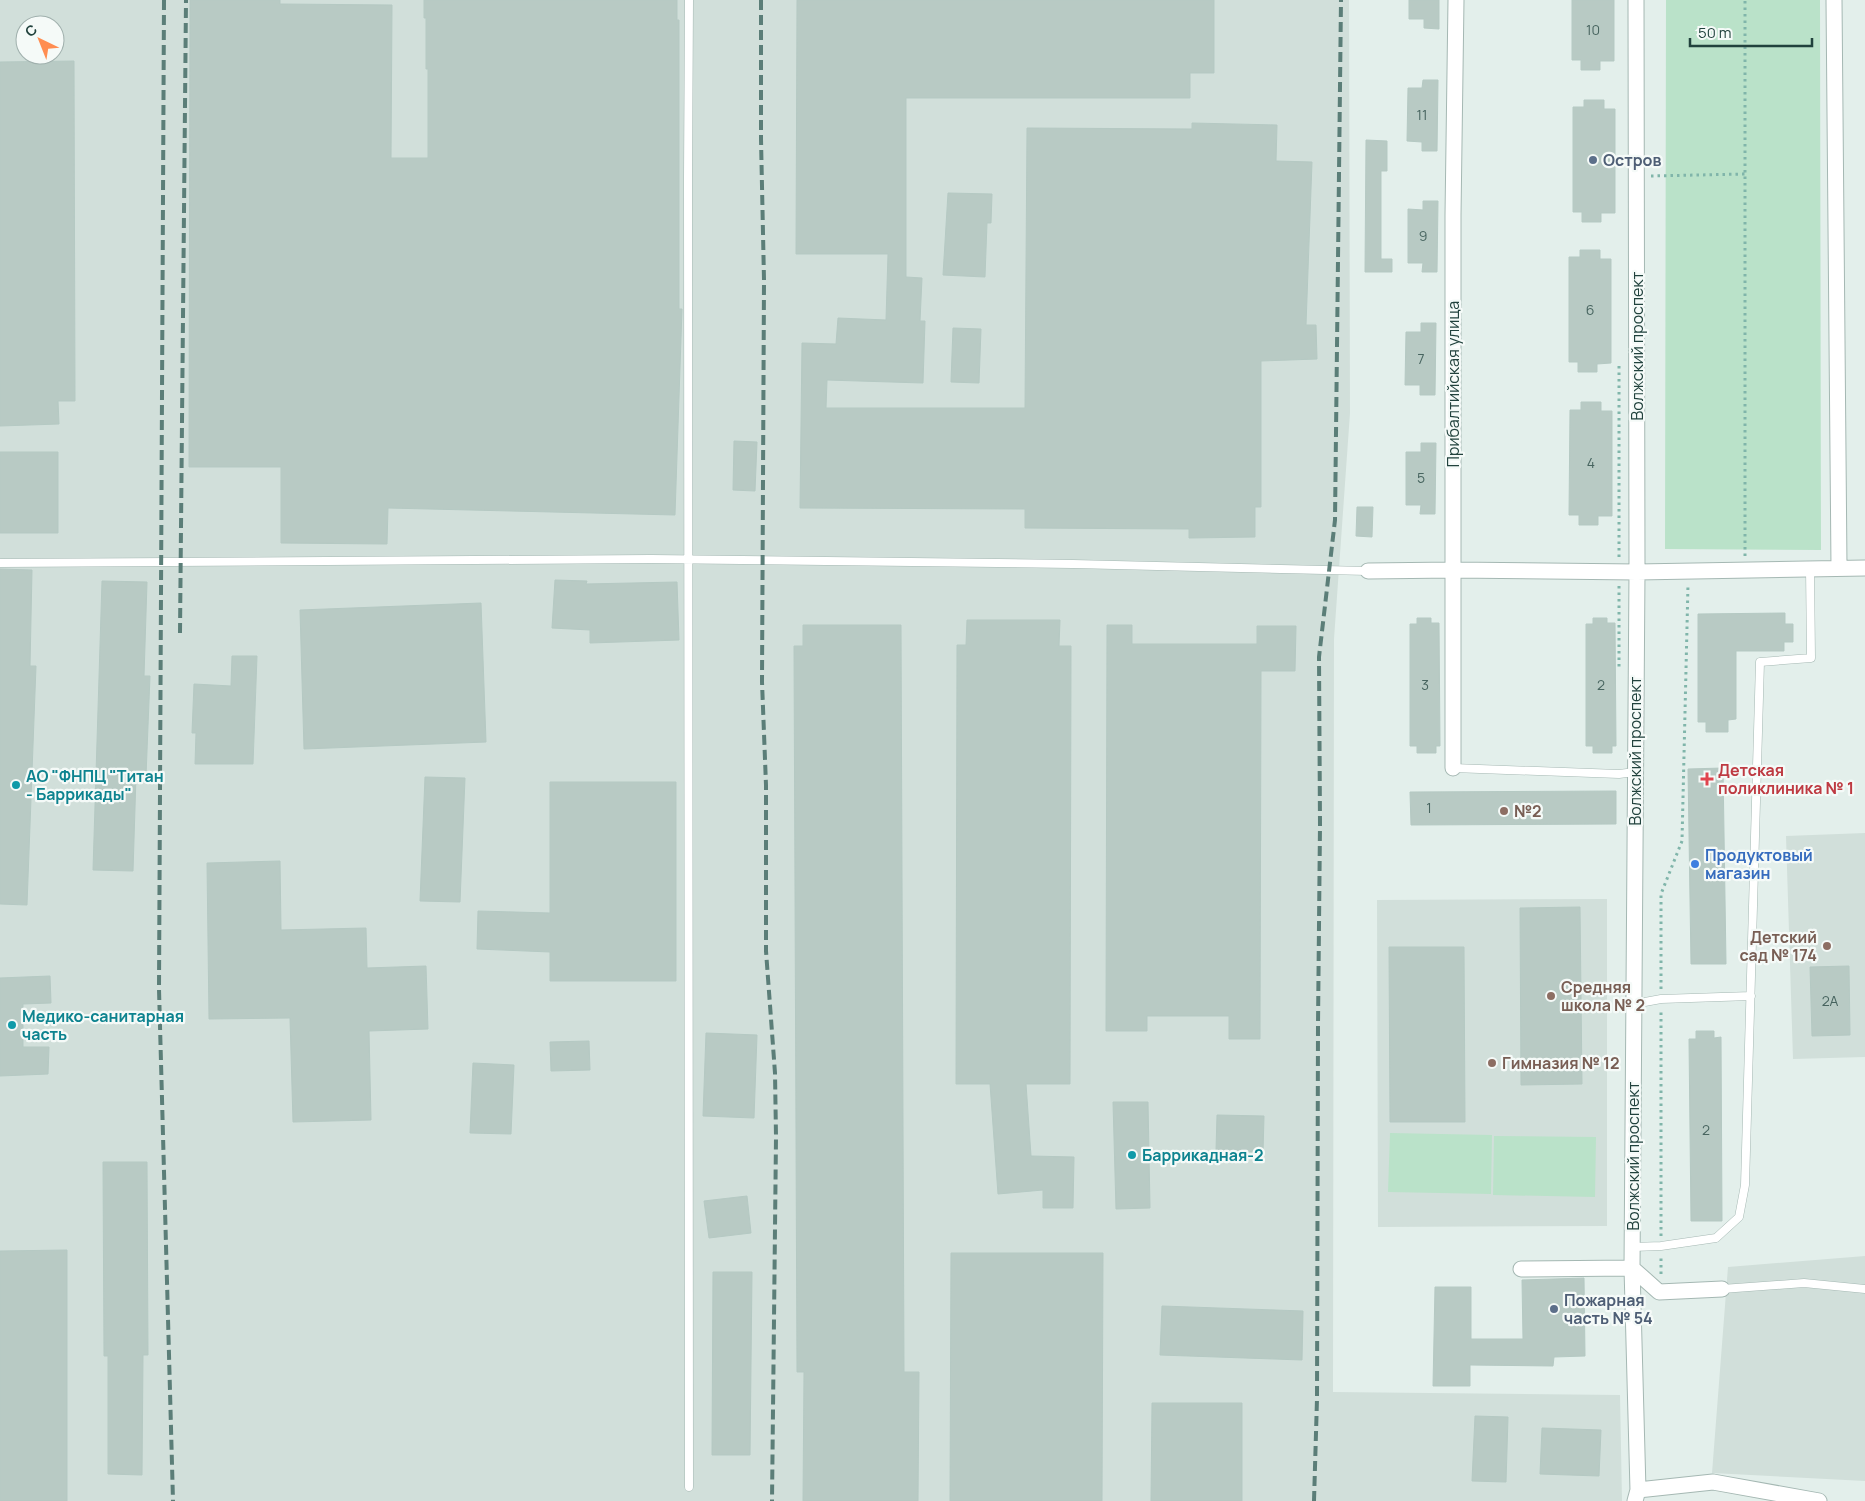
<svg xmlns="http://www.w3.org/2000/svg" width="1865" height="1501" viewBox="0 0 1865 1501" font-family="Manrope,sans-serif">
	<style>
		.built { fill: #d1dfda; fill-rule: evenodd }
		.green { fill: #bae2c9 }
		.building { fill: #b8cac4; stroke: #b5c9c3 }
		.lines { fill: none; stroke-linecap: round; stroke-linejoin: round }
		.service-casing { stroke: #a5b8b3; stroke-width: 9 }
		.minor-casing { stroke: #a5b8b3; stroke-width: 17 }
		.path { stroke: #80b5aa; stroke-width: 3; stroke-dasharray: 2.5 4; stroke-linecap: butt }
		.service { stroke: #fff; stroke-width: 8 }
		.minor { stroke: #fff; stroke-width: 15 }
		.rail { stroke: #5b7e78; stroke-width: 4; stroke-dasharray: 10 5; stroke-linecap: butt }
		.service-dot { fill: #5c6f8a; stroke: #f5faf8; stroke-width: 2 }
		.health-dot { fill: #e0444e; stroke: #f5faf8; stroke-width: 2 }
		.culture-dot { fill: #0f9aa8; stroke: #f5faf8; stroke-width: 2 }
		.education-dot { fill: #8d6e63; stroke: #f5faf8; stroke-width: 2 }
		.shop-dot { fill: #3f7fe0; stroke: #f5faf8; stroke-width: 2 }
		.labels { text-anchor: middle; stroke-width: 4.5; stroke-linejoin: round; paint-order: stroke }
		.number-label { font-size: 14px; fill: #47645f }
		.service-label { font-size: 16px; font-weight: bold; fill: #4e5e75; stroke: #f5faf8; text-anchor: start }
		.street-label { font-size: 16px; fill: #21423d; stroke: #f5faf8 }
		.health-label { font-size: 16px; font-weight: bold; fill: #be3a42; stroke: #f5faf8; text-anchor: start }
		.culture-label { font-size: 16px; font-weight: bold; fill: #0d838f; stroke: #f5faf8; text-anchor: start }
		.education-label { font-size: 16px; font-weight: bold; fill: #785e54; stroke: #f5faf8; text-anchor: start }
		.shop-label { font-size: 16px; font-weight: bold; fill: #366cbe; stroke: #f5faf8; text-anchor: start }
	</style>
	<rect width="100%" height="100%" fill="#e3efeb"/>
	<path class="built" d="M0 0H1349L1350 413 1334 639 1333 1392 1620 1395 1622 1501H0ZM25 25H55V55H25Z
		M1865 833V1057L1793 1059 1786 836Z
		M1607 899V1226L1378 1227 1377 900Z
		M1865 1256V1481L1712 1473 1728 1267Z"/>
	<path class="green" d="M1666 0H1820L1821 550 1665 549Z
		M1390 1133 1492 1135 1491 1194 1388 1192Z
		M1494 1136 1596 1137 1595 1197 1493 1195Z"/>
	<path class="building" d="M190 0H280V4L392 5 391 158H428V69H426V18H424V0H677V20H679V309H682L675 515 388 508 387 544 281 543V467H189Z
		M797 0H1214V73H1190V98H906V277L922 278 920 321H925L923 383 827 380 826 408H1025L1027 128 1192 129V123L1277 125 1276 161 1312 162 1306 325H1316L1317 359 1261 361V507H1255V537L1189 538V529L1025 528V509L800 508 802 343 836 344 838 318 886 320 888 254H796Z
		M1409 0H1439V29L1424 28V19H1409Z
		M1572 0H1614V61H1600V70H1581V60H1572Z
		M74 61 75 401H58L59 424 0 426V62Z
		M1423 80H1438L1437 151H1422V142L1407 141 1408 88H1422Z
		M1584 100H1604V109H1615V213H1601V222H1582V212H1573V107H1584Z
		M1366 140 1387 141V171H1381V259H1392V272H1365Z
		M948 193 992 194 991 223H987L985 277 943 275Z
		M1423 201H1438L1437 272H1422L1423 263H1408V209L1423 210Z
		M1580 250H1600V259H1611V363L1597 364V372H1578V362H1569V257H1580Z
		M1421 323H1436L1435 395H1420V385H1405L1406 332H1421Z
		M953 328 981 329 979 383 951 382Z
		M1581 402H1601V411H1612V516H1598V525H1579V515H1569L1570 410H1581Z
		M734 441 757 442 755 491 733 490Z
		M1421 443H1436L1435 514H1420L1421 505H1406V452H1421Z
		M0 452H58V533H0Z
		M1357 507H1373L1372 537 1356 536Z
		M0 569 32 570 30 666H36L27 905 0 904Z
		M555 580 587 581 586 584 677 582 679 640 590 643V630L552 628Z
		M102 581 147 582 144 676H150L146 776H136L133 871 93 870Z
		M481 603 486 742 304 749 300 610Z
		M1785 613V624H1793V642H1784V651H1736V719L1728 720V732H1706V722H1698V614Z
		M1417 618H1431V623H1439L1440 746H1436V753H1417V746H1410V624H1417Z
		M1593 618H1607V623H1615L1616 746H1612V753H1593V746H1586V624H1593Z
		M967 620H1060L1059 646H1071L1070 1084H1026L1031 1156 1074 1157 1073 1208H1043V1190L998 1194 990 1084H956L957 645H966Z
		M803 625H901L904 1372H919L918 1501H803L804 1372H797L794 646H803Z
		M1107 625H1132V644H1257V626H1296L1295 671H1261L1260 1039H1229V1016H1147V1031H1106Z
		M232 656H257L253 764H195L196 733H192L194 684 231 686Z
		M1723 768 1726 964H1691L1688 769Z
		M425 777 465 778 460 902 420 901Z
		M550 782H676V981H550V952L477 949 478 911 550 913Z
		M1616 791V824L1411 825 1410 792Z
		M280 861 281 930 366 928 367 968 426 966 428 1029 369 1031 371 1120 293 1122 290 1018 209 1019 207 863Z
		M1580 907 1582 1084 1521 1085 1520 908Z
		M1389 947H1464L1465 1122H1390Z
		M1849 966 1850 1035 1812 1036 1810 967Z
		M50 976 51 1003 23 1004V1047H49L48 1074 0 1076V978Z
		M1696 1031H1714V1038L1721 1037 1722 1221H1691L1689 1039H1696Z
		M706 1033 757 1035 754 1118 703 1116Z
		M589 1041 590 1070 551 1071 550 1042Z
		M473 1063 514 1065 511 1134 470 1133Z
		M1113 1102H1148L1150 1208 1116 1209Z
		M1217 1115 1264 1116 1263 1152 1216 1151Z
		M103 1162H147L148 1355H143L142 1475 108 1474V1356H104Z
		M747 1196 751 1233 709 1238 704 1201Z
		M67 1250V1501H0V1251Z
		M951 1253H1103L1102 1501H950Z
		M713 1272H752L750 1455H712Z
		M1584 1278 1585 1356 1554 1357 1553 1366 1470 1365V1386H1433L1435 1287H1471V1339H1523L1522 1280Z
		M1162 1306 1303 1311 1302 1360 1160 1355Z
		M1152 1403H1242V1501H1151Z
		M1475 1416 1508 1417 1506 1482 1472 1481Z
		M1542 1428 1601 1430 1599 1476 1540 1474Z"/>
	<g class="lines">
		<defs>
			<path id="service" d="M0 563 651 559 1073 564 1368 571
				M1453 768 1619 774 1635 772
				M1634 1004 1661 999 1751 996
				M1633 1247 1661 1246 1716 1238 1739 1217 1745 1185 1760 662 1811 658 1810 568
				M1722 1289 1804 1283 1865 1289
				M689 1487 688 178 689 0"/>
			<path id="minor" d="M1834 0 1839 567
				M1368 571 1453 570 1637 572 1865 568
				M1453 768V215L1456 0
				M1521 1269 1632 1268 1659 1292 1722 1289
				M1638 1490 1713 1482 1819 1501
				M1635 1501 1638 1490 1632 1268 1637 572 1636 0"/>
		</defs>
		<use href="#service" class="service-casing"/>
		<use href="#minor" class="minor-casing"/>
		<path class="path" d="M1651 176 1745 174
			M1745 556V0
			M1619 557V363
			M1619 586V667
			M1661 989V894L1682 841 1688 584
			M1661 1236V1010
			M1661 1274V1258"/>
		<use href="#service" class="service"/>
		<use href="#minor" class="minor"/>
		<path class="rail" d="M164 0 159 989 173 1501
			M761 0V139L764 280 762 682 766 785V951L775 1073 776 1137 772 1501
			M180 633 186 0
			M1314 1501 1317 1399 1318 1025 1320 825 1319 657 1335 520 1341 0"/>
	</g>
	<g class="service-dot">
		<circle cx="1593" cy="160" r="5"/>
		<circle cx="1554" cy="1309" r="5"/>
	</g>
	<path class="health-dot" d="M1704.5 771.5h5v5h5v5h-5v5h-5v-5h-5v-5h5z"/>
	<g class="culture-dot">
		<circle cx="16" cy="785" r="5"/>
		<circle cx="12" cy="1025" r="5"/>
		<circle cx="1132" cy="1155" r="5"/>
	</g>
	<g class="education-dot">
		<circle cx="1504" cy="811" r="5"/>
		<circle cx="1827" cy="946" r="5"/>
		<circle cx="1551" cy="996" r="5"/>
		<circle cx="1492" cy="1063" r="5"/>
	</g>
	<circle class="shop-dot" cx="1695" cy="864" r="5"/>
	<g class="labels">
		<g class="number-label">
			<text x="1593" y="35">10</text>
			<text x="1422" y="120">11</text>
			<text x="1423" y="241">9</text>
			<text x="1590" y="315">6</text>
			<text x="1421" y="364">7</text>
			<text x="1591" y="468">4</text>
			<text x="1421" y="483">5</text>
			<text x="1425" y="690">3</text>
			<text x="1601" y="690">2</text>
			<text x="1429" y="813">1</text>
			<text x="1830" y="1006">2А</text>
			<text x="1706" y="1135">2</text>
		</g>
		<g class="service-label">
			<text x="1603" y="166">Остров</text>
			<text x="1564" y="1306">Пожарная<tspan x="1564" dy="18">часть № 54</tspan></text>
		</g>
		<g class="street-label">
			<text transform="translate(1637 346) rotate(-90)" y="6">Волжский проспект</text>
			<text transform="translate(1453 384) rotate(-90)" y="6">Прибалтийская улица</text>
			<text transform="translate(1635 751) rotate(-90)" y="6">Волжский проспект</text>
			<text transform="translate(1633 1156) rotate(-90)" y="6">Волжский проспект</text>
		</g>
		<g class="health-label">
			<text x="1718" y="776">Детская<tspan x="1718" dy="18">поликлиника № 1</tspan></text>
		</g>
		<g class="culture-label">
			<text x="26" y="782">АО "ФНПЦ "Титан<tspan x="26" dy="18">- Баррикады"</tspan></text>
			<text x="22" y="1022">Медико-санитарная<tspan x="22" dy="18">часть</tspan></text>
			<text x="1142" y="1161">Баррикадная-2</text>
		</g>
		<g class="education-label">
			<text x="1514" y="817">№2</text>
			<text x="1817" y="943" text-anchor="end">Детский<tspan x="1817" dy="18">сад № 174</tspan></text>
			<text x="1561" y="993">Средняя<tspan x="1561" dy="18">школа № 2</tspan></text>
			<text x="1502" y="1069">Гимназия № 12</text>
		</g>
		<g class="shop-label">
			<text x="1705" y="861">Продуктовый<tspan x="1705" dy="18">магазин</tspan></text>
		</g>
	</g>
	<g transform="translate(40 40) rotate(317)"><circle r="24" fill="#f5faf8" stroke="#a0b0ad"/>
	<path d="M0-4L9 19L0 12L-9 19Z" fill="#ff8d51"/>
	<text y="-8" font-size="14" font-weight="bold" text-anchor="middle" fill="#21423d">С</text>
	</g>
	<path d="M1690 38v8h122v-8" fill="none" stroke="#21423d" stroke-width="2.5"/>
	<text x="1698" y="38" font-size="15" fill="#21423d" stroke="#f5faf8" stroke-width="4" paint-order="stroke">50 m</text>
</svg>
